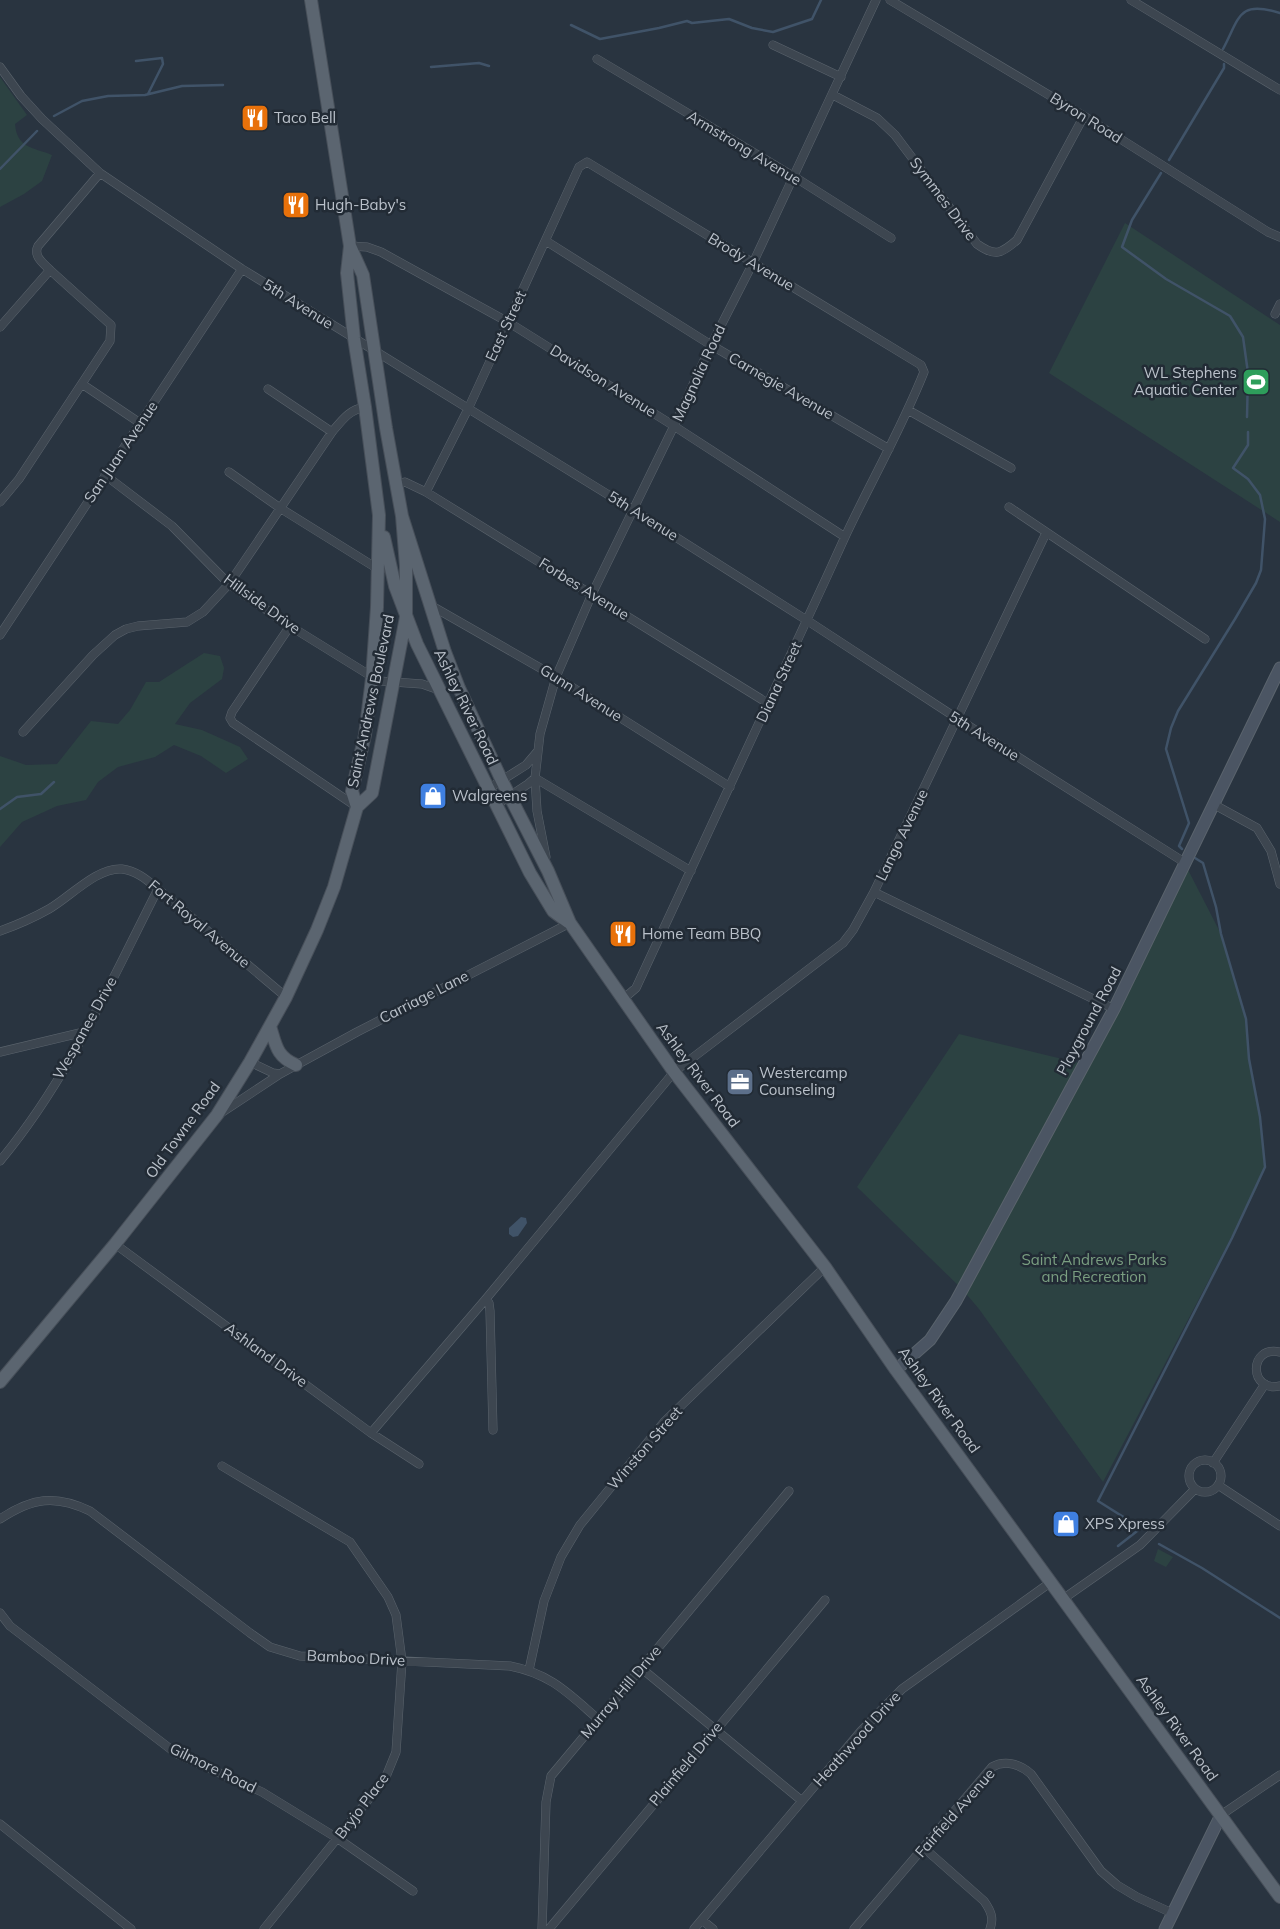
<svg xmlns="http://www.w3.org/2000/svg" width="1280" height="1929" viewBox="0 0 1280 1929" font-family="Mulish,sans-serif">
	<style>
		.green { fill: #2c4242 }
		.water { fill: #405368 }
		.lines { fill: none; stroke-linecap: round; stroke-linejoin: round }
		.stream { stroke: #405368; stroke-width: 2.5 }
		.street-casing { stroke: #5b646d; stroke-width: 9 }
		.secondary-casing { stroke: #5b646d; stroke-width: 13 }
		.primary-casing { stroke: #474f59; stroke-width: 14 }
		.street { stroke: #3d4650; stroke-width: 8 }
		.secondary { stroke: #4b5563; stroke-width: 11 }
		.primary { stroke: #5b6570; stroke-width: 12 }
		.labels { text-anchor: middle; stroke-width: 5; stroke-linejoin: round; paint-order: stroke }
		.poi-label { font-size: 15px; fill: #bac1ca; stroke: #222b35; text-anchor: start }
		.street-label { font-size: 15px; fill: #bac1ca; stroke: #222b35 }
		.park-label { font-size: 15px; fill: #7a9e81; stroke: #222b35 }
	</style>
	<rect width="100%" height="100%" fill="#293440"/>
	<path class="green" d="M0 77 27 115 15 124C17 148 32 147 52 155L42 181 24 194 0 207Z
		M1125 223 1280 325V522L1049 373Z
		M204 653 220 656 224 668 222 679 190 703 175 724 202 730 240 747 248 759 226 773 201 756 174 745 155 757 118 767 98 782 86 800 57 806 22 822 0 847V756L26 765 57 764 91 721 118 724 130 710 146 682H159Z
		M1184 862 1221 934 1246 1019 1249 1059 1260 1117 1265 1167 1257 1188 1103 1482 979 1309 962 1289 857 1187 959 1034 1083 1064Z
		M1158 1549 1173 1557 1166 1567 1154 1561Z"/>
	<path class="water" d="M521 1217 526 1218 527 1223 518 1236 513 1237 509 1234V1228Z"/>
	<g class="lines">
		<path class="stream" d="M571 25 600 39 659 28 687 21 692 23 729 19 752 28 773 32 812 19 821 0
			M1223 49C1240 17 1238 0 1280 13
			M136 61 162 58 163 64 148 94
			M431 67 479 63 489 66
			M54 116 82 101 108 96 145 95 182 86 223 85
			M1169 160 1224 68V64
			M0 169 37 131
			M1161 173 1132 220 1122 247 1166 279 1230 316 1243 337 1248 373 1247 417
			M0 809 17 797 41 794 54 782
			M1182 849 1179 846 1189 823 1166 749 1171 728 1178 711 1235 619 1256 583 1261 570 1265 519 1260 495 1248 479 1233 468 1248 445V432
			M1159 1544 1202 1568 1280 1618
			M1118 1546 1141 1528 1098 1501 1232 1238 1265 1167 1260 1117 1249 1059 1246 1019 1221 934 1216 907 1203 863 1195 858"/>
		<defs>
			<path id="street" d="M890 0 1084 116 1268 232 1280 237
				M1131 0 1280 90
				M773 45 841 77
				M597 59 793 176 891 238
				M0 67 21 96 42 119 100 173 242 269 633 510 808 621 958 719 1184 862
				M833 95 877 118 895 135 977 244C995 257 1001 254 1017 240L1084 116
				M546 241 711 345 889 449
				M350 246 367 247 381 252 508 322 674 426 845 537
				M1275 314 1280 304
				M0 327 50 270C43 263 33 256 38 246L100 173
				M82 384 140 423
				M268 389 332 432
				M908 410 1011 468
				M229 472 280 508 378 569
				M105 475 172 526 229 584 290 626 379 681 422 684 439 690
				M396 485 405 482 426 492 769 704
				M426 492 469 407 579 167 587 162 921 365 924 372C901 430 870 483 844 539 776 689 706 838 636 988L622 1000
				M0 502 19 479 110 341 111 325 50 270
				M1009 507 1205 639
				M430 605 556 677 730 787
				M290 626 232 712 230 718 233 723 357 807
				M0 635 242 269
				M23 732 93 655 115 635 126 629 138 626 187 622 203 612 229 584 332 432C343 419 349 410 365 407
				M535 778 691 871
				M488 789 526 765 537 752
				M1213 804 1257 828 1271 851 1280 884
				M496 805 528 784 535 778
				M546 857 537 811 535 778 540 734 556 677 592 594 674 426 711 345 753 263 876 0
				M874 892 1114 1009
				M0 931C17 925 33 918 49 909 70 897 97 867 122 869 137 871 147 880 158 889L286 997
				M0 1052 84 1032
				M250 1062 273 1073 280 1074 357 1032 570 923 568 920
				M221 1113 280 1074
				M0 1161C68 1080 111 981 158 889
				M115 1244 371 1433 419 1464
				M485 1300 489 1303 490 1311 493 1430
				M1280 1352C1248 1345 1249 1393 1280 1386
				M371 1433 485 1300 674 1072 843 943 853 930 874 892 1046 533
				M1189 1476a16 16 0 1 1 32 0a16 16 0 1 1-32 0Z
				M1213 1463 1265 1384
				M222 1466 350 1542 388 1597 396 1615 402 1661 396 1752 385 1779 264 1929
				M1218 1485 1280 1526
				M0 1519C32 1498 55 1494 90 1511L250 1633 270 1647 300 1656 510 1666C551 1674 568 1693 598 1719
				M1063 1599 1140 1545 1195 1489
				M0 1613 10 1626 177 1754 262 1792 337 1838 413 1891
				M641 1668 802 1801
				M529 1670 544 1601 561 1557 580 1525 664 1422 825 1267
				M1221 1815 1280 1775
				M0 1824 131 1929
				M924 1848 984 1901C991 1911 994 1918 990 1929
				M702 1920 713 1929
				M542 1929 546 1802 551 1776 789 1491
				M549 1929 825 1600
				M694 1929 861 1731 902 1689 1051 1582
				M854 1929 992 1767C1006 1759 1021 1765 1031 1774L1101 1871 1117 1885 1137 1897 1172 1913"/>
			<path id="secondary" d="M896 1370 930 1340 956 1301 1114 1009 1280 668
				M1165 1929 1221 1815"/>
			<path id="primary" d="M311 0 350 246 347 273 354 338 365 407 379 515 377 607 372 678 365 735 352 791 357 807
				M350 246 363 275 386 428 402 516 406 566V617L372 793 357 807
				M402 516 445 652 459 688 502 781 548 871 570 923 674 1072 825 1267 896 1370 1280 1897
				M384 537 395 586 417 644 530 873 553 911 568 922
				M270 1026C276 1045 276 1056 296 1065
				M0 1382 115 1244 217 1115 250 1062 286 997 317 930 334 887 357 807"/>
		</defs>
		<use href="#street" class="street-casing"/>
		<use href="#secondary" class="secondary-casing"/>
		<use href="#primary" class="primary-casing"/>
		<use href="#street" class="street"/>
		<use href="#secondary" class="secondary"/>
		<use href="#primary" class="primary"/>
	</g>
	<defs>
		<symbol id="restaurant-square" viewBox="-11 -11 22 22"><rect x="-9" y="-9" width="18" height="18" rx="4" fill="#e8710a" stroke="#222b35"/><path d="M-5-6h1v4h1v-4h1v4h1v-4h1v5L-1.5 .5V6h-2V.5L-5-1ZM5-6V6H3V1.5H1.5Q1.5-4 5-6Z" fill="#fff"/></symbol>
		<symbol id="stadium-square" viewBox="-11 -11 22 22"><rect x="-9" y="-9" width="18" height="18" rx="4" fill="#2e9e5b" stroke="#222b35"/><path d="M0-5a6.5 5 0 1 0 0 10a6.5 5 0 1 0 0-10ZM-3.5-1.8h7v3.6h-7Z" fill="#fff"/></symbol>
		<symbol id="shop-square" viewBox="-11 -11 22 22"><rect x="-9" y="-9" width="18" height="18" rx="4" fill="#3f7fe0" stroke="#222b35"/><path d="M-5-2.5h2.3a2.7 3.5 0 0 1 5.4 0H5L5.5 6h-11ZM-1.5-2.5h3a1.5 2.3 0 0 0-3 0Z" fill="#fff"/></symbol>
		<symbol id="office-square" viewBox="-11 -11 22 22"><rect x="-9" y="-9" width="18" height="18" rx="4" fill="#5c6f8a" stroke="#222b35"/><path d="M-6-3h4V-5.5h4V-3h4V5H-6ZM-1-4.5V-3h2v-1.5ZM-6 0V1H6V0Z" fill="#fff"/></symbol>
	</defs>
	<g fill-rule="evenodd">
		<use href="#restaurant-square" x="239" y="102" width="32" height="32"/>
		<use href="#restaurant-square" x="280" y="189" width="32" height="32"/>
		<use href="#stadium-square" x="1240" y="366" width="32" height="32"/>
		<use href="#shop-square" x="417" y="780" width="32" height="32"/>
		<use href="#restaurant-square" x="607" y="918" width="32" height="32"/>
		<use href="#office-square" x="724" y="1066" width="32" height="32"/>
		<use href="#shop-square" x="1050" y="1508" width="32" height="32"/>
	</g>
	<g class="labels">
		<g class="poi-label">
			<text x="274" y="123">Taco Bell</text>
			<text x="315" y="210">Hugh-Baby's</text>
			<text x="1237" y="378" text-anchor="end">WL Stephens<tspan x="1237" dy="17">Aquatic Center</tspan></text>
			<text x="452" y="801">Walgreens</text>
			<text x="642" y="939">Home Team BBQ</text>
			<text x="759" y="1078">Westercamp<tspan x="759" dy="17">Counseling</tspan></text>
			<text x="1085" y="1529">XPS Xpress</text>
		</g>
		<g class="street-label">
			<text transform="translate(1086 118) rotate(32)" y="5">Byron Road</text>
			<text transform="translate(744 148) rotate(31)" y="5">Armstrong Avenue</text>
			<text transform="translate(943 199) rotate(53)" y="5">Symmes Drive</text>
			<text transform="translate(751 262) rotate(31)" y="5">Brody Avenue</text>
			<text transform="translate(298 304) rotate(32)" y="5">5th Avenue</text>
			<text transform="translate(506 326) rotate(-65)" y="5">East Street</text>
			<text transform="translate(699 373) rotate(-65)" y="5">Magnolia Road</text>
			<text transform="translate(603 381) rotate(32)" y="5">Davidson Avenue</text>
			<text transform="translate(781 386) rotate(30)" y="5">Carnegie Avenue</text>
			<text transform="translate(121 452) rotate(-56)" y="5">San Juan Avenue</text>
			<text transform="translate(643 516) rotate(32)" y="5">5th Avenue</text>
			<text transform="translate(584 589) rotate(32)" y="5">Forbes Avenue</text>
			<text transform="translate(262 604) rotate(36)" y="5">Hillside Drive</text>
			<text transform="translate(779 682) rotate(-65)" y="5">Diana Street</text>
			<text transform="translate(581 693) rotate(32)" y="5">Gunn Avenue</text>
			<text transform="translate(371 701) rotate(-78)" y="5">Saint Andrews Boulevard</text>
			<text transform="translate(466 707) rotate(64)" y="5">Ashley River Road</text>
			<text transform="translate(984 736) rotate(32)" y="5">5th Avenue</text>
			<text transform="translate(902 835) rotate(-64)" y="5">Lango Avenue</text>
			<text transform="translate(199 924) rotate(40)" y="5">Fort Royal Avenue</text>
			<text transform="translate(424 997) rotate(-27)" y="5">Carriage Lane</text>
			<text transform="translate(1089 1021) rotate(-62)" y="5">Playground Road</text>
			<text transform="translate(85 1028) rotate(-61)" y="5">Wespanee Drive</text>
			<text transform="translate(698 1075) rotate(53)" y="5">Ashley River Road</text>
			<text transform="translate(183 1130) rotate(-54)" y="5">Old Towne Road</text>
			<text transform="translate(266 1355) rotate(36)" y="5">Ashland Drive</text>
			<text transform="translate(939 1400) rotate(54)" y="5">Ashley River Road</text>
			<text transform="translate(645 1448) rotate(-49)" y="5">Winston Street</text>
			<text transform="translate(356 1658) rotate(3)" y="5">Bamboo Drive</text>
			<text transform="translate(621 1692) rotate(-50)" y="5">Murray Hill Drive</text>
			<text transform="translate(1177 1728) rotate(54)" y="5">Ashley River Road</text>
			<text transform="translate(857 1739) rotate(-48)" y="5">Heathwood Drive</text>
			<text transform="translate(686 1764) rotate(-50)" y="5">Plainfield Drive</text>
			<text transform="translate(213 1768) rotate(26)" y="5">Gilmore Road</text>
			<text transform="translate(362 1806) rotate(-53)" y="5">Bryjo Place</text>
			<text transform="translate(955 1813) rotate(-49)" y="5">Fairfield Avenue</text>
		</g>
		<g class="park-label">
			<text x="1094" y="1265">Saint Andrews Parks<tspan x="1094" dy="17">and Recreation</tspan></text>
		</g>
	</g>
</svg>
